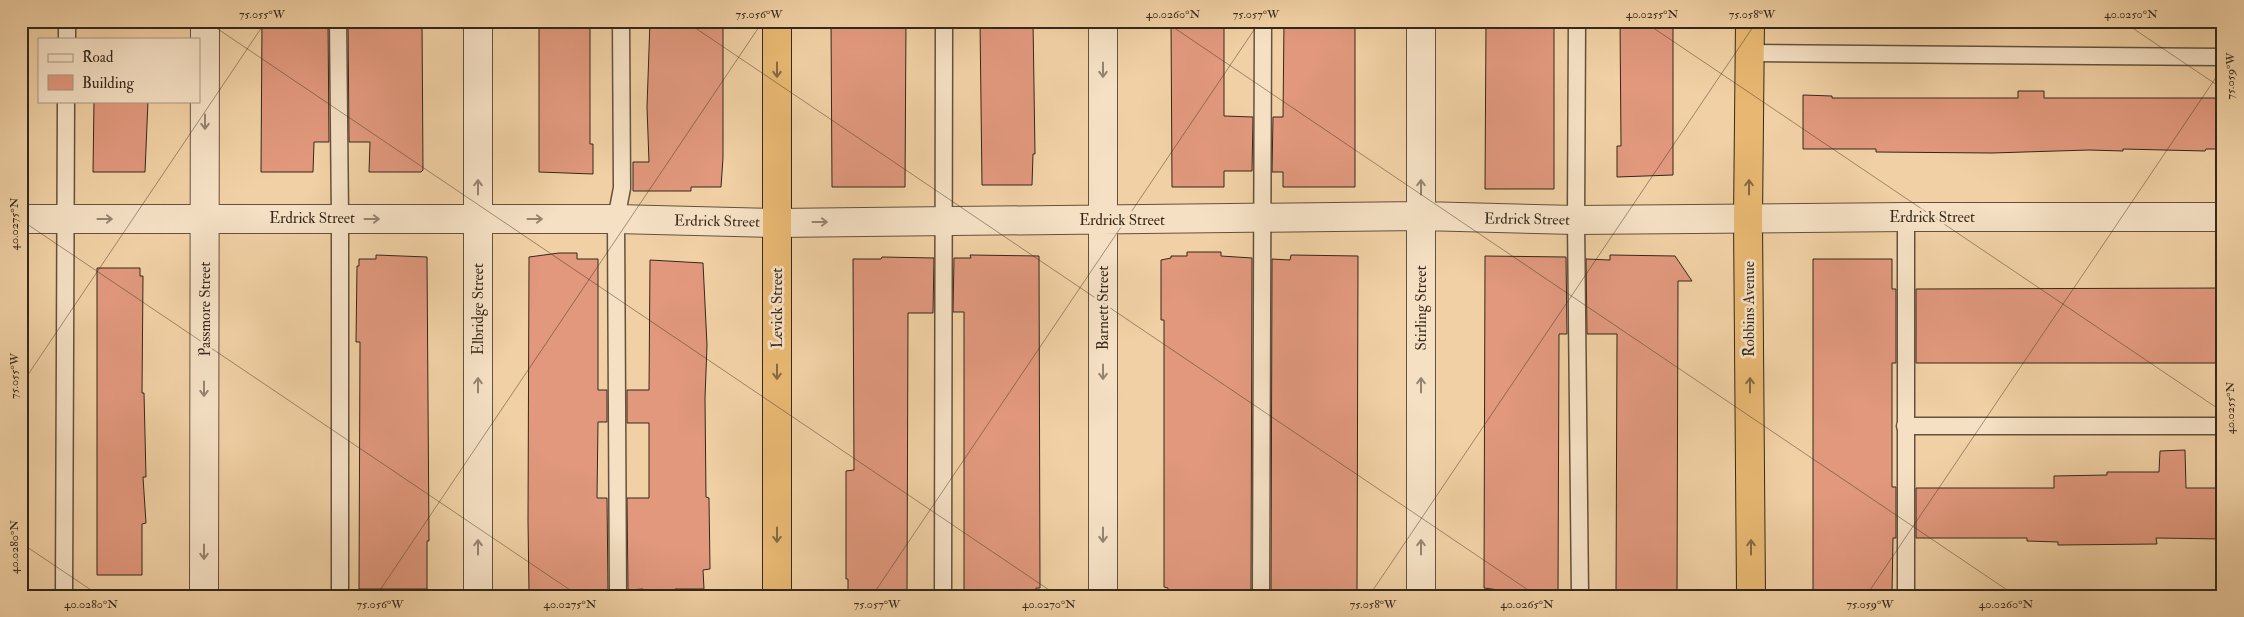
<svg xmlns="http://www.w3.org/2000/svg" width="2244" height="617" viewBox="0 0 2244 617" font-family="'IM FELL Double Pica',serif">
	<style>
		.building { fill: #e1987d; stroke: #35281a }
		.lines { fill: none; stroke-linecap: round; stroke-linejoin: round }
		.service-casing { stroke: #64523c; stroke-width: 19 }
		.minor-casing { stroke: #64523c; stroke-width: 30 }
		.trunk-casing { stroke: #35281a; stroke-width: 30 }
		.service { stroke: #f5e0c4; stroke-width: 16 }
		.minor { stroke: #f5e0c4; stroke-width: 28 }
		.trunk { stroke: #e8b872; stroke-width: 28 }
		.oneway { stroke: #866942 }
		.oneway2 { stroke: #95846f }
		.ticks { fill: none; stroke: #35281a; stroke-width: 1; stroke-opacity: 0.45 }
		.labels { text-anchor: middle; stroke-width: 5; stroke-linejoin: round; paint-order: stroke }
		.street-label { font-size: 15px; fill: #35281a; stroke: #f5e0c4 }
		.neatline { fill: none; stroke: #35281a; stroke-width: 2 }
		.ticks-label { font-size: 12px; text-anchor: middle; fill: #35281a }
	</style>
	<rect width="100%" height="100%" fill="#f0d0a4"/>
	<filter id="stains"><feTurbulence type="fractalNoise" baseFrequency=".004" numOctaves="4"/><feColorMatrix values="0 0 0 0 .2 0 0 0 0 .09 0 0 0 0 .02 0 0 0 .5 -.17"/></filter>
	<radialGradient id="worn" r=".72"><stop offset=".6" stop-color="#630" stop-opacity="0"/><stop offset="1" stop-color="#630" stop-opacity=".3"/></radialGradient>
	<path class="building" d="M262 21H328L329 142H314L313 172H261Z
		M348 21H422L423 170 421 172H369L370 142H349Z
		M539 21H590V144H593V174L539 172Z
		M650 21H723V158L721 187H691V191H633V162H649L647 107Z
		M831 21H906L905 187H832Z
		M980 21H1033L1035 154H1033L1032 185H982Z
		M1171 21H1224V116L1253 117 1252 171H1224V187H1172Z
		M1284 21H1355V187H1283V172H1272L1273 117H1283Z
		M1486 21H1554V189H1485Z
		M1620 21H1673V175L1617 177V146H1621Z
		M2018 91H2044V98H2223V149H2206L2205 151 2123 149V151L2089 150 1992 153 1876 152V149H1803V95L1832 96V98H2018Z
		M94 101H148L145 172H93Z
		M1187 252H1221V256L1252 258 1251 596H1167L1168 588 1164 587V320H1161V260L1171 258V256H1187Z
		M559 253H577V259H598V390H607V422H598L597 498H607L608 590 579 591V594H532V591L529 592 528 521 529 257Z
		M376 255 427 257 429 541H427V589H359L360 342H356L357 266H359V259H376Z
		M970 255 1039 256 1040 588H1036V596H964V312H953L954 258H971Z
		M1291 255 1358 256 1357 596H1271L1272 259 1290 260Z
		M1610 255 1675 256 1692 281H1678L1677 596H1616L1617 334H1587L1586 259 1610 260Z
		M1485 256 1566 257 1567 334H1559L1558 596H1499V590L1484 588Z
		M882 257 934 258 933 313H908L907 596H848V579H846V471L854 470 853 259H881Z
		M1813 259H1892V289H1896V363H1892V487H1896V538H1893L1892 592H1813Z
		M650 260 703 263 707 345 705 398 706 497 709 498 710 569 703 570 704 589H675V593L643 592V589L628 590 627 498H649V423H627V390H649Z
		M97 268H140V276H143L142 393H144L146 477H143L146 523 142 524V575H97Z
		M2223 288V363H1916V289Z
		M2185 450 2186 488H2223V539L2156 538 2157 544 2058 545V542L2027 541V538H1916V488H2054V476L2107 475V472H2159L2160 451Z"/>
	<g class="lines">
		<defs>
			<path id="service" d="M338 21 340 218V596
				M1577 21 1576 220 1580 596
				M67 39V21
				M1750 53 2223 57
				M1906 217V596
				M1905 426H2223
				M64 596 66 101
				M618 596 616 219 622 188 621 21
				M943 596 944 21
				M1261 596 1263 21"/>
			<path id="minor" d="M21 219H616L776 223 1421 216 1576 220 1906 217H2223
				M204 596 205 21
				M478 596V21
				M1103 596V21
				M1421 596V21"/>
			<path id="trunk" d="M1750 21 1748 219 1751 596
				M777 596V21"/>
		</defs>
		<use href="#service" class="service-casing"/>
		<use href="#minor" class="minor-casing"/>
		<use href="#trunk" class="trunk-casing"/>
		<use href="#service" class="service"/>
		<use href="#minor" class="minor"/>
		<use href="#trunk" class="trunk"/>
	</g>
	<defs><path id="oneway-shaft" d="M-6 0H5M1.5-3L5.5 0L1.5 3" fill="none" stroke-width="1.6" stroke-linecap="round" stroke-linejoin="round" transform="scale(1.25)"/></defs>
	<g class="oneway">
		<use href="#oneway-shaft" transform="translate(777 70) rotate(90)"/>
		<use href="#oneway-shaft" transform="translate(1749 187) rotate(-90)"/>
		<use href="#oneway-shaft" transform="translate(777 372) rotate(90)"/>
		<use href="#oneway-shaft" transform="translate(1750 385) rotate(-90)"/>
		<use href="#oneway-shaft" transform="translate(777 535) rotate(90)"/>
		<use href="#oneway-shaft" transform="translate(1751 547) rotate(-90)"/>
	</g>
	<g class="oneway2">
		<use href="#oneway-shaft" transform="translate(1103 70) rotate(90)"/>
		<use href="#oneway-shaft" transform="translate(205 122) rotate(90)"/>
		<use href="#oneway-shaft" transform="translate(478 187) rotate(-90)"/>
		<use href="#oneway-shaft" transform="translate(1421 187) rotate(-90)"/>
		<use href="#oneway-shaft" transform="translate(105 219)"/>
		<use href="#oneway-shaft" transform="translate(372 219)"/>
		<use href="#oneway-shaft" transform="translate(535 219)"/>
		<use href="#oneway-shaft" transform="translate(820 222)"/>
		<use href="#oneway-shaft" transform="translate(1103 372) rotate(90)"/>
		<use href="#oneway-shaft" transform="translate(478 385) rotate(-90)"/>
		<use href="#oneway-shaft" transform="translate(1421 385) rotate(-90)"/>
		<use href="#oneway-shaft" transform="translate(204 389) rotate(90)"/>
		<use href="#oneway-shaft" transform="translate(1103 535) rotate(90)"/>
		<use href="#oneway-shaft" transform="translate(478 547) rotate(-90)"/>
		<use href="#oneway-shaft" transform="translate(1421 547) rotate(-90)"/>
		<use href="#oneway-shaft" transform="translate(204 552) rotate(90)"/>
	</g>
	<path class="ticks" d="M206 21 1058 596M685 21 1537 596M1164 21 2016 596M1643 21 2223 412M2122 21 2223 89M21 220 579 596M21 385 266 21M21 543 100 596M376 596 763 21M872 596 1260 21M1369 596 1757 21M1866 596 2223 67"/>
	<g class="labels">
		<g class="street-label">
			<text x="1932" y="222">Erdrick Street</text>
			<text x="312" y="223">Erdrick Street</text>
			<text transform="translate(1527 219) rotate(1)" y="5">Erdrick Street</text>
			<text x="1122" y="225">Erdrick Street</text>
			<text transform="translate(717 221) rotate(1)" y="5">Erdrick Street</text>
			<text transform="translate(777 308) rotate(-90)" y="5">Levick Street</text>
			<text transform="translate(1103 308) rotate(-90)" y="5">Barnett Street</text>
			<text transform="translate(1421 308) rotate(-90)" y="5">Stirling Street</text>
			<text transform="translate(205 309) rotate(-90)" y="5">Passmore Street</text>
			<text transform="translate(478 309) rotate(-90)" y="5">Elbridge Street</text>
			<text transform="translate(1749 309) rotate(-90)" y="5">Robbins Avenue</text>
		</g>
	</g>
	<rect width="2244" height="617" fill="none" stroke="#f0d0a4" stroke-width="55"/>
	<rect x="38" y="38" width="162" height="65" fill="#f5e0c4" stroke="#a89680"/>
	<rect x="48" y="54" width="25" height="8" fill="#f5e0c4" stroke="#a89680"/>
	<text x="82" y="62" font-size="15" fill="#35281a">Road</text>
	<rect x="48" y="75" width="25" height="15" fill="#e1987d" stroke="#a89680"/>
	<text x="82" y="88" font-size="15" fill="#35281a">Building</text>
	<rect x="28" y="28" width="2188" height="562" class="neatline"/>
	<g class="ticks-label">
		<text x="262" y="18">75.055°W</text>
		<text x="759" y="18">75.056°W</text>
		<text x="1173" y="18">40.0260°N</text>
		<text x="1256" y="18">75.057°W</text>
		<text x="1652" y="18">40.0255°N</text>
		<text x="1752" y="18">75.058°W</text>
		<text x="2131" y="18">40.0250°N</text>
		<text transform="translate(2230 76) rotate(-90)" y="4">75.059°W</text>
		<text transform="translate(14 224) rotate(-90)" y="4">40.0275°N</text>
		<text transform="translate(14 376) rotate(-90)" y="4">75.055°W</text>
		<text transform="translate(2230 408) rotate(-90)" y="4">40.0255°N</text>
		<text transform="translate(14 547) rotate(-90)" y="4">40.0280°N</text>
		<text x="91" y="608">40.0280°N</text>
		<text x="380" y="608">75.056°W</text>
		<text x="570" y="608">40.0275°N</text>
		<text x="877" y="608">75.057°W</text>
		<text x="1049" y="608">40.0270°N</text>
		<text x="1373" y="608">75.058°W</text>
		<text x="1527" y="608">40.0265°N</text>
		<text x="1870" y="608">75.059°W</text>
		<text x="2006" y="608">40.0260°N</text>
	</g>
	<rect width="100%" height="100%" filter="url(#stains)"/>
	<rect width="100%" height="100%" fill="url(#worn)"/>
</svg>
